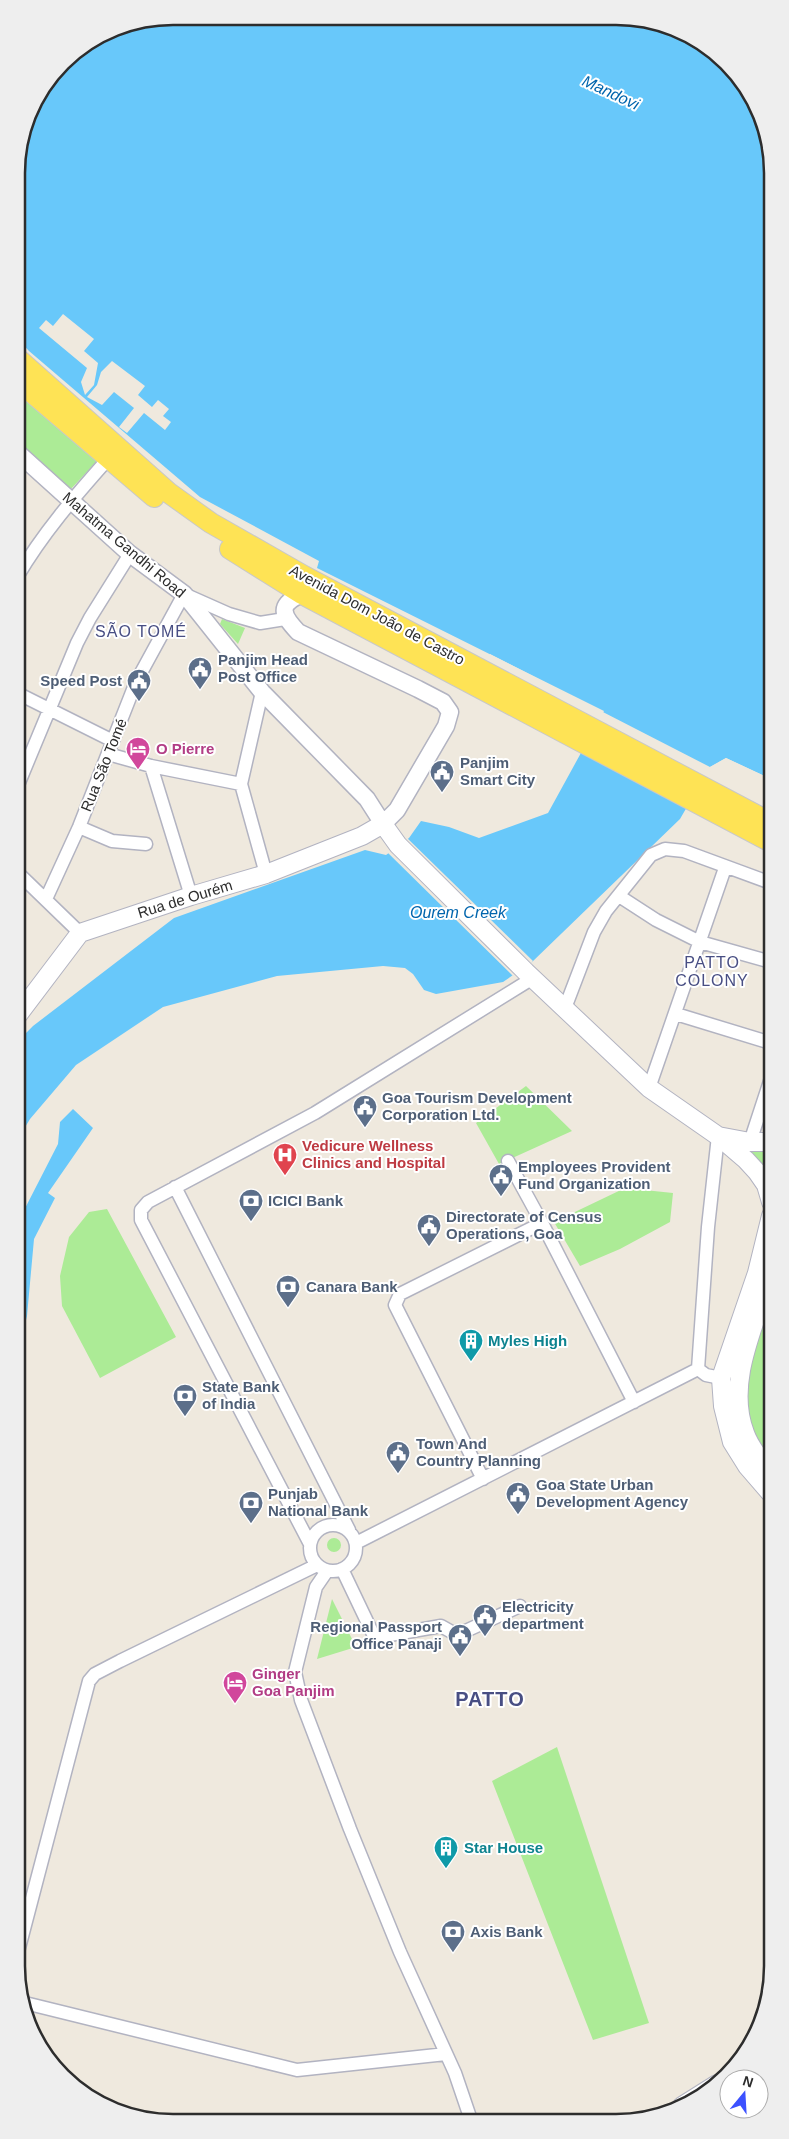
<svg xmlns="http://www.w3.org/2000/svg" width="789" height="2139" viewBox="0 0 789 2139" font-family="Helvetica,sans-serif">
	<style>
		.green { fill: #aceb96 }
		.water { fill: #68c8fa }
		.pier { fill: #efe9de }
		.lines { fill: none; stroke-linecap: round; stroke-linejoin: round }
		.minor-casing { stroke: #b2b3c1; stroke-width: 15 }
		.tertiary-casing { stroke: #b2b3c1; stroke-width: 19 }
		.secondary-casing { stroke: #b2b3c1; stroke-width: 20 }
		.primary-casing { stroke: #c8c8c8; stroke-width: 22 }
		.minor { stroke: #fff; stroke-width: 12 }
		.tertiary { stroke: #fff; stroke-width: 16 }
		.secondary { stroke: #fff; stroke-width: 18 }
		.primary { stroke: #fee355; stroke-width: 20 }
		.labels { text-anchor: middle; stroke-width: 4; stroke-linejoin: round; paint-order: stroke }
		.street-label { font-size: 15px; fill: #2d2d2d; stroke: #fff }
		.service-label { font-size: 15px; font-weight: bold; fill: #4e5e75; stroke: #fff; text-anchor: start }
		.hotel-label { font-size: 15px; font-weight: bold; fill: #b23c85; stroke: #fff; text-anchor: start }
		.health-label { font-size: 15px; font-weight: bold; fill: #be3a42; stroke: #fff; text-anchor: start }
		.culture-label { font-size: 15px; font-weight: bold; fill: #0d838f; stroke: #fff; text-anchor: start }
		.water-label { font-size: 16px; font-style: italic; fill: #0065ad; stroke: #fff }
		.neighbourhood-label { font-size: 16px; letter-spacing: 1px; fill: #484e83; stroke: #fff }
		.district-label { font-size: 20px; font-weight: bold; letter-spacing: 1px; fill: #484e83; stroke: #fff }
		.rim { fill: none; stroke: #2d2d2d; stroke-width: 2.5 }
	</style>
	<rect width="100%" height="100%" fill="#efe9de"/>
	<path class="green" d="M17 387 98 460 70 490 17 441Z
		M222 619 245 628 238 644 220 624Z
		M526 1086 572 1131 499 1164 476 1123Z
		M748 1149H771V1177L747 1153Z
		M625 1188 673 1193 670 1222 620 1249 580 1266 554 1222Z
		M107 1209 176 1337 100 1378 62 1306 60 1276 69 1237 89 1212Z
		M771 1294 772 1467C764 1454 753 1440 749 1426 735 1383 759 1335 771 1294Z
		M327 1545a7 7 0 1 1 14 0a7 7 0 1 1-14 0Z
		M332 1599 356 1647 317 1659Z
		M557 1747 649 2023 593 2040 492 1781Z"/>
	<path class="water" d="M173 16 647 19 686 33 727 62 752 95 770 142 771 779 726 758 710 767 680 819 532 962 503 982 436 994 424 990 413 974 405 968 383 966 277 976 163 1007 76 1065 30 1119 18 1139V1041L33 1026 174 918 365 850 386 855 409 838 421 821 449 827 479 838 548 813 604 711 317 568 319 561 200 497 29 351 17 338V162L33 103 69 55 113 28Z
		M73 1109 93 1128 48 1193 55 1198 34 1239 27 1316 18 1353V1222L58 1144 60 1122Z"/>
	<path class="pier" d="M63 314 94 339 84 351 98 363 94 385 85 395 81 382 87 368 39 328 46 320 53 326Z
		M112 361 145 386 138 395 152 407 158 400 169 409 163 416 171 422 165 430 144 413 127 433 119 427 134 408 114 392 102 405 87 397 97 385 101 372Z
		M490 654 710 767 726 758 771 779 770 782 726 761 712 769 689 809 581 750 601 712 489 656Z
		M406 837 533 961 524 971 514 977 387 852Z"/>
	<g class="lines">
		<defs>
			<path id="minor" d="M17 577C43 533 75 496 108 459
				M262 692 241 784 266 874
				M17 693 113 741
				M108 754 151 766 241 784
				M151 766 191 896
				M18 785 77 643 90 618 130 554
				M79 827 112 841 146 844
				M18 873 80 933
				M619 896 656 920 700 942 771 962
				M46 899 79 827 136 682 184 594 229 614 260 623 285 619
				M565 1008 594 932 606 911 651 855 665 849 684 851 771 883
				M676 1014 771 1043
				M649 1088 725 868
				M750 1142 771 1078
				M508 1161 542 1223 634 1402
				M175 1187 349 1530
				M698 1369 708 1227 718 1136
				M698 1369 706 1375 721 1378
				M483 1479 395 1305 400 1294 542 1223
				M310 1548a23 23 0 1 1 46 0a23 23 0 1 1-46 0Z
				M356 1543 698 1369
				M310 1544 141 1220V1210L148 1202 315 1113 533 978
				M342 1569 373 1634 384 1636 441 1626 457 1635 520 1606
				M327 1571 316 1587 295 1672 301 1700 350 1829 400 1952 455 2073 471 2120
				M19 1948 89 1681 95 1674 120 1661 317 1565
				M21 2002 297 2070 446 2054"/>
			<path id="tertiary" d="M17 452 130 554 184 594 262 692 367 799 383 824 397 810 446 726 450 712 443 702 418 689 298 632C282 615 277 605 302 594"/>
			<path id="secondary" d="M18 1015 80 933 191 896 266 874 362 836 383 824 398 845 526 972 649 1088 718 1136 746 1160 757 1172 766 1185 771 1202
				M718 1136 750 1142H771
				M771 1216 757 1273 721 1378 723 1406 732 1442 747 1466 772 1495
				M771 1273C756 1323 725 1382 745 1433 750 1448 763 1463 772 1476
				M682 2106 717 2084"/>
			<path id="primary" d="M17 358 169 493 211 523 304 576 771 823
				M17 380 154 497
				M230 549 302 594 771 842"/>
		</defs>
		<use href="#minor" class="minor-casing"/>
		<use href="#tertiary" class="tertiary-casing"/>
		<use href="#secondary" class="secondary-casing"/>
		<use href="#primary" class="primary-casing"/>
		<use href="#minor" class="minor"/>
		<use href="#tertiary" class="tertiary"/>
		<use href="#secondary" class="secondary"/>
		<use href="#primary" class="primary"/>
	</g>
	<defs>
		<symbol id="civic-pin" viewBox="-11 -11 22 30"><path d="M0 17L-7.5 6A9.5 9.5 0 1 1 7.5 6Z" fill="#5c6f8a" stroke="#fff"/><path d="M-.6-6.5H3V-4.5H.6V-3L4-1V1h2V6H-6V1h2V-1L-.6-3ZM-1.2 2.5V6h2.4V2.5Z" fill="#fff"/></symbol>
		<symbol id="hotel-pin" viewBox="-11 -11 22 30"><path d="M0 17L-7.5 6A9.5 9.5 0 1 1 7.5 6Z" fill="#d1479c" stroke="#fff"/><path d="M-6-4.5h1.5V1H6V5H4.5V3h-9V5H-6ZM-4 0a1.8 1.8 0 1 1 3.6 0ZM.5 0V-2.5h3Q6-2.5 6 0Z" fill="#fff"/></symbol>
		<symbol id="hospital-pin" viewBox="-11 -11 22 30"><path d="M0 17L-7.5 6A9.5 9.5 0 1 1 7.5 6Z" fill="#e0444e" stroke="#fff"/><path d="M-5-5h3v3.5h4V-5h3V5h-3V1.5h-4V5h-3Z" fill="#fff"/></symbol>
		<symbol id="bank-pin" viewBox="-11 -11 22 30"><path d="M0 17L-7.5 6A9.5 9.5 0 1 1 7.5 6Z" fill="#5c6f8a" stroke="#fff"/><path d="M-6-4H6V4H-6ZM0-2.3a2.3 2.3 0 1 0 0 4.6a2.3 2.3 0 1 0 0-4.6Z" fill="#fff"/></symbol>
		<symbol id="building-pin" viewBox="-11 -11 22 30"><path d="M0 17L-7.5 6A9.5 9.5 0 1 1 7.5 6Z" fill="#0f9aa8" stroke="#fff"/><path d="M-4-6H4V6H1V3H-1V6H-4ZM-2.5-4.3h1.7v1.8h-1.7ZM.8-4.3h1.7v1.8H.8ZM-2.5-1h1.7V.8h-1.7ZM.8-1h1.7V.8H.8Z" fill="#fff"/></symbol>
	</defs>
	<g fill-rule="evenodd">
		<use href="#civic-pin" x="186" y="655" width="28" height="38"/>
		<use href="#civic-pin" x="125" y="667" width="28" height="38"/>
		<use href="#hotel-pin" x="124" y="735" width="28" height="38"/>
		<use href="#civic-pin" x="428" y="758" width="28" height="38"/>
		<use href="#civic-pin" x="351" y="1093" width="28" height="38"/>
		<use href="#hospital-pin" x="271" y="1141" width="28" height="38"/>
		<use href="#civic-pin" x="487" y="1162" width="28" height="38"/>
		<use href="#bank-pin" x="237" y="1187" width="28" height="38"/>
		<use href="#civic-pin" x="415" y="1212" width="28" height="38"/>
		<use href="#bank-pin" x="274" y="1273" width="28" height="38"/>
		<use href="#building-pin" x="457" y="1327" width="28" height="38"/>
		<use href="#bank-pin" x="171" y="1382" width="28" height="38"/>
		<use href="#civic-pin" x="384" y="1439" width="28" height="38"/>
		<use href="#civic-pin" x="504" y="1480" width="28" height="38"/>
		<use href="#bank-pin" x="237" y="1489" width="28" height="38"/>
		<use href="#civic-pin" x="471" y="1602" width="28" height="38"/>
		<use href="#civic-pin" x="446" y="1622" width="28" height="38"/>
		<use href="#hotel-pin" x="221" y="1669" width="28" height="38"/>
		<use href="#building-pin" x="432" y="1834" width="28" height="38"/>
		<use href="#bank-pin" x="439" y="1918" width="28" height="38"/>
	</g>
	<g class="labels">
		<g class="street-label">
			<text transform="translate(124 545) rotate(40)" y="5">Mahatma Gandhi Road</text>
			<text transform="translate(377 615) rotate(28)" y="5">Avenida Dom João de Castro</text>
			<text transform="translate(104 765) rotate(-68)" y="5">Rua São Tomé</text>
			<text transform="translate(185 899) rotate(-17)" y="5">Rua de Ourém</text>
		</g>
		<g class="service-label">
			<text x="218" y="665">Panjim Head<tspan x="218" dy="17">Post Office</tspan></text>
			<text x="122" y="686" text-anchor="end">Speed Post</text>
			<text x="460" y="768">Panjim<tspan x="460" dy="17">Smart City</tspan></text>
			<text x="382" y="1103">Goa Tourism Development<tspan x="382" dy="17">Corporation Ltd.</tspan></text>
			<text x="518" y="1172">Employees Provident<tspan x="518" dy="17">Fund Organization</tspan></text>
			<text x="268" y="1206">ICICI Bank</text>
			<text x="446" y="1222">Directorate of Census<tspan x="446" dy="17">Operations, Goa</tspan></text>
			<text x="306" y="1292">Canara Bank</text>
			<text x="202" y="1392">State Bank<tspan x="202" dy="17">of India</tspan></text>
			<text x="416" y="1449">Town And<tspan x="416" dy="17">Country Planning</tspan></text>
			<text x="536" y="1490">Goa State Urban<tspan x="536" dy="17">Development Agency</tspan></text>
			<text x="268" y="1499">Punjab<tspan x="268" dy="17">National Bank</tspan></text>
			<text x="502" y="1612">Electricity<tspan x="502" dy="17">department</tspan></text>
			<text x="442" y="1632" text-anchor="end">Regional Passport<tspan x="442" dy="17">Office Panaji</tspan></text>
			<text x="470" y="1937">Axis Bank</text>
		</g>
		<g class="hotel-label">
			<text x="156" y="754">O Pierre</text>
			<text x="252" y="1679">Ginger<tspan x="252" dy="17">Goa Panjim</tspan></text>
		</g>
		<g class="health-label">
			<text x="302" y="1151">Vedicure Wellness<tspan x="302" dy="17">Clinics and Hospital</tspan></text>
		</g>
		<g class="culture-label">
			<text x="488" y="1346">Myles High</text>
			<text x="464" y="1853">Star House</text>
		</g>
		<g class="water-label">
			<text transform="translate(611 92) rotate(25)" y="6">Mandovi</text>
			<text x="458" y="918">Ourem Creek</text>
		</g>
		<g class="neighbourhood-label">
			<text x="141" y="637">SÃO TOMÉ</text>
			<text x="712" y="968">PATTO<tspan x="712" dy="18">COLONY</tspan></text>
		</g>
		<g class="district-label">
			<text x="490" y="1706">PATTO</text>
		</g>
	</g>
	<path d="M0 0H789V2139H0ZM173 25H616A148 148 0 0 1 764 173V1966A148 148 0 0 1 616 2114H173A148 148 0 0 1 25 1966V173A148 148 0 0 1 173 25Z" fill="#eee" fill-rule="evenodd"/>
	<path class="rim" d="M173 25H616A148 148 0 0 1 764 173V1966A148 148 0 0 1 616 2114H173A148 148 0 0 1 25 1966V173A148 148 0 0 1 173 25Z"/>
	<g transform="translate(744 2094) rotate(18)"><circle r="24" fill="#ffffff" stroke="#ababab"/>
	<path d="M0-4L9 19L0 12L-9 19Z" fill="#3c51ff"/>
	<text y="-8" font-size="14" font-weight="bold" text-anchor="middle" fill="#2d2d2d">N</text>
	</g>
</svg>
